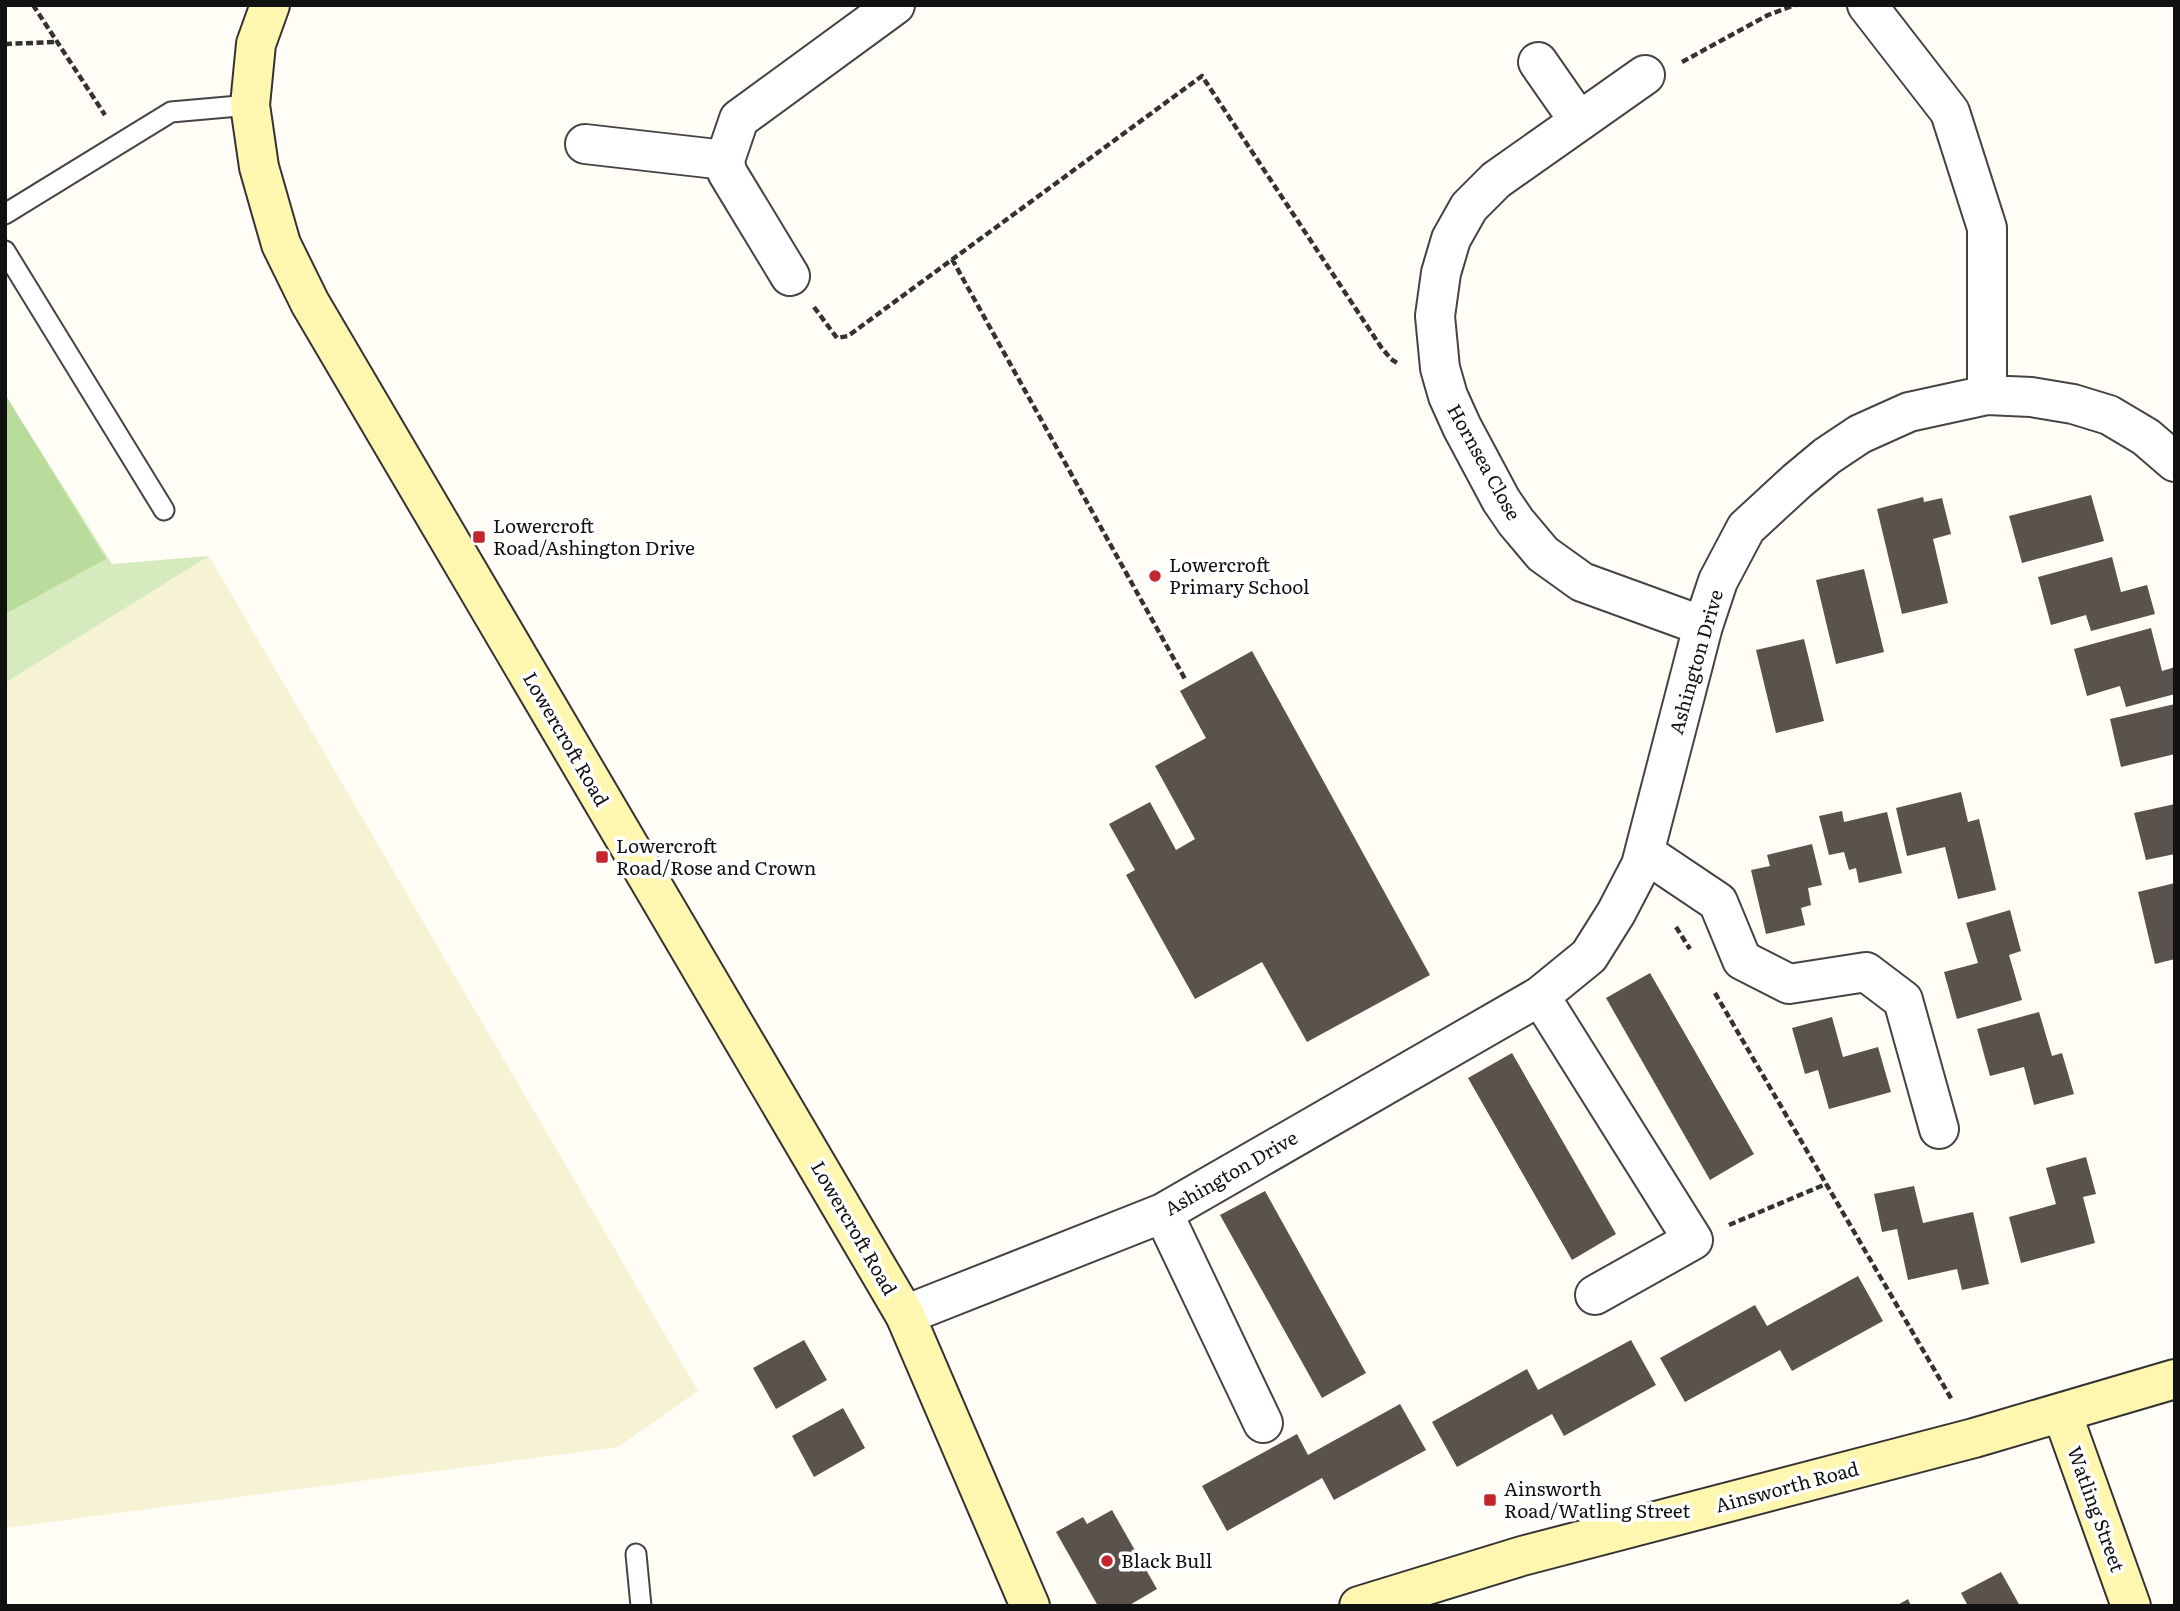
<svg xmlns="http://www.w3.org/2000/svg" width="2180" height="1611" viewBox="0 0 2180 1611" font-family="Literata,serif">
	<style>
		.farmland { fill: #f6f3d4 }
		.green { fill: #d5ebbd }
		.forest { fill: #b9dc9c }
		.building { fill: #5a524d }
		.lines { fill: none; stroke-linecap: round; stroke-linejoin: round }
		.lane-casing { stroke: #444; stroke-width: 23 }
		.street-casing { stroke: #444; stroke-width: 42 }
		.secondary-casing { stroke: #333; stroke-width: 42 }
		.path { stroke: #333; stroke-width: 4.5; stroke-dasharray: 7 3.5; stroke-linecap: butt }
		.lane { stroke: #fff; stroke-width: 19 }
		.street { stroke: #fff; stroke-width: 38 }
		.secondary { stroke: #fff6b0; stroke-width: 38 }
		.poi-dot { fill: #c4262e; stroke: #fff; stroke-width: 2.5 }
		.labels { text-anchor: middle; stroke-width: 7; stroke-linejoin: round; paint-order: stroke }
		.street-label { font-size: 19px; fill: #111; stroke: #fff }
		.poi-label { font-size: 19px; fill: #111; stroke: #fff; text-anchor: start }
	</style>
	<rect width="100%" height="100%" fill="#fffdf5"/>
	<path class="farmland" d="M209 556 698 1391 618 1447 5 1528V683Z"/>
	<path class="green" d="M21 420 112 564 209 556 5 683V433Z"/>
	<path class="forest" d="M5 394 106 559 5 614Z"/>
	<path class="building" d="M2091 495 2104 541 2022 563 2009 516Z
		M1923 497 1924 502 1942 498 1951 534 1933 539 1948 603 1902 614 1877 509Z
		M2112 557 2121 592 2147 585 2155 614 2091 631 2086 615 2051 625 2038 577Z
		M1864 569 1884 652 1836 664 1816 580Z
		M2151 628 2162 671 2175 667V694L2126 707 2120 686 2087 696 2074 649Z
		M1804 639 1824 721 1776 733 1756 650Z
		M1252 651 1430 975 1307 1042 1262 962 1195 999 1126 875 1135 870 1109 824 1150 802 1176 850 1195 839 1155 766 1206 738 1180 691Z
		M2175 704V754L2121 767 2110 719Z
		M1961 792 1968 822 1979 819 1996 890 1958 899 1945 847 1907 856 1896 808Z
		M2175 804V854L2146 860 2134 813Z
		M1842 811 1844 822 1887 812 1902 873 1859 883 1856 868 1849 870 1844 852 1829 855 1819 816Z
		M1812 844 1822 885 1808 888 1811 905 1801 908 1805 925 1766 934 1751 870 1770 866 1767 855Z
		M2175 883V959L2155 964 2138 892Z
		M2010 910 2021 951 2009 955 2022 1000 1957 1019 1944 972 1978 963 1966 923Z
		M1650 973 1754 1154 1710 1180 1606 998Z
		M2039 1012 2052 1056 2062 1053 2074 1094 2034 1105 2024 1067 1990 1076 1977 1029Z
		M1832 1017 1843 1057 1878 1047 1891 1092 1829 1109 1818 1070 1805 1074 1792 1028Z
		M1512 1053 1616 1234 1572 1260 1468 1078Z
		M2086 1157 2096 1194 2083 1197 2095 1243 2021 1263 2009 1217 2056 1204 2046 1168Z
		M1914 1186 1923 1223 1973 1212 1989 1284 1962 1290 1957 1269 1908 1280 1897 1229 1882 1232 1874 1194Z
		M1265 1191 1366 1373 1322 1398 1220 1215Z
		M1858 1276 1883 1321 1792 1371 1780 1350 1685 1402 1660 1358 1755 1305 1767 1326Z
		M804 1340 827 1380 776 1409 753 1368Z
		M1631 1340 1656 1385 1564 1436 1552 1414 1457 1467 1432 1422 1527 1369 1538 1390Z
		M1400 1404 1426 1450 1334 1500 1322 1478 1227 1531 1202 1486 1297 1434 1308 1455Z
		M843 1408 865 1448 814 1477 792 1436Z
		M1112 1510 1157 1589 1128 1606H1098L1056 1532 1083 1517 1087 1524Z
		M2001 1572 2020 1606H1968L1961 1593Z
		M1908 1599 1911 1606H1896Z"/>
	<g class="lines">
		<defs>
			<path id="lane" d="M5 214 171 112 250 105
				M5 251 164 510
				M636 1554 641 1606"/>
			<path id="street" d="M1867 5 1950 112 1987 228V395
				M1538 62 1579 121
				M1645 75 1496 180 1469 207 1451 239 1441 273 1435 316 1440 368 1448 396 1462 427 1501 500 1516 522 1543 554 1582 582 1703 626
				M585 144 725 160
				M790 276 727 172 725 160 739 119 895 5
				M1645 853 1718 902 1742 960 1789 984 1866 972 1903 1000 1939 1129
				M1540 996 1693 1240 1595 1295
				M1163 1213 1263 1423
				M905 1315 1163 1213 1540 996 1589 956 1616 913 1641 865 1703 626 1718 581 1746 528 1797 481 1827 456 1860 434 1909 412 1987 395 2031 397 2073 404 2109 415 2146 437 2175 462"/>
			<path id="secondary" d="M270 5 256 44 250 105 259 167 281 244 310 303 905 1315 1030 1606
				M2062 1413 2131 1606
				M1359 1606 1522 1556 1974 1438 2175 1379"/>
		</defs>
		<use href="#lane" class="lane-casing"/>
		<use href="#street" class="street-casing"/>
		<use href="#secondary" class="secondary-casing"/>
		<path class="path" d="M33 5 105 115
			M5 44 55 42
			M1682 62 1768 15 1795 5
			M952 259 1185 679
			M814 307 837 338 848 336 1202 76 1381 347 1391 359 1397 363
			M1676 927 1690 949
			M1715 993 1952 1400
			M1729 1225 1826 1184"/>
		<use href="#lane" class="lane"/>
		<use href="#street" class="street"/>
		<use href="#secondary" class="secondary"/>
	</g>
	<g class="poi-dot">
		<rect x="472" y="530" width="14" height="14" rx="3.5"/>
		<circle cx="1155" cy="576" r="7"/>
		<rect x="595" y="850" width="14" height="14" rx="3.5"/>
		<rect x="1483" y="1493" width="14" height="14" rx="3.5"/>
		<circle cx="1107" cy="1561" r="7"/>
	</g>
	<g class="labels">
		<g class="street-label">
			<text transform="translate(1484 462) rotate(61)" y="7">Hornsea Close</text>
			<text transform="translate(1696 662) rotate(-74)" y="7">Ashington Drive</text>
			<text transform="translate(566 739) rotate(60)" y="7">Lowercroft Road</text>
			<text transform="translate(1231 1173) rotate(-30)" y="7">Ashington Drive</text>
			<text transform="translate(854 1228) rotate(60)" y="7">Lowercroft Road</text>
			<text transform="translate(1787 1487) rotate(-15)" y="7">Ainsworth Road</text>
			<text transform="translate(2096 1509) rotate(70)" y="7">Watling Street</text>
		</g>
		<g class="poi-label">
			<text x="493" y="533">Lowercroft<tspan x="493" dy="22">Road/Ashington Drive</tspan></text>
			<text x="1169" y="572">Lowercroft<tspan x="1169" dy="22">Primary School</tspan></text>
			<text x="616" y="853">Lowercroft<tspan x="616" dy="22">Road/Rose and Crown</tspan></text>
			<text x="1504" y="1496">Ainsworth<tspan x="1504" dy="22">Road/Watling Street</tspan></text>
			<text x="1121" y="1568">Black Bull</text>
		</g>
	</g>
	<rect width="2180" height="1611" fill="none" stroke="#111111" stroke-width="14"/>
</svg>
